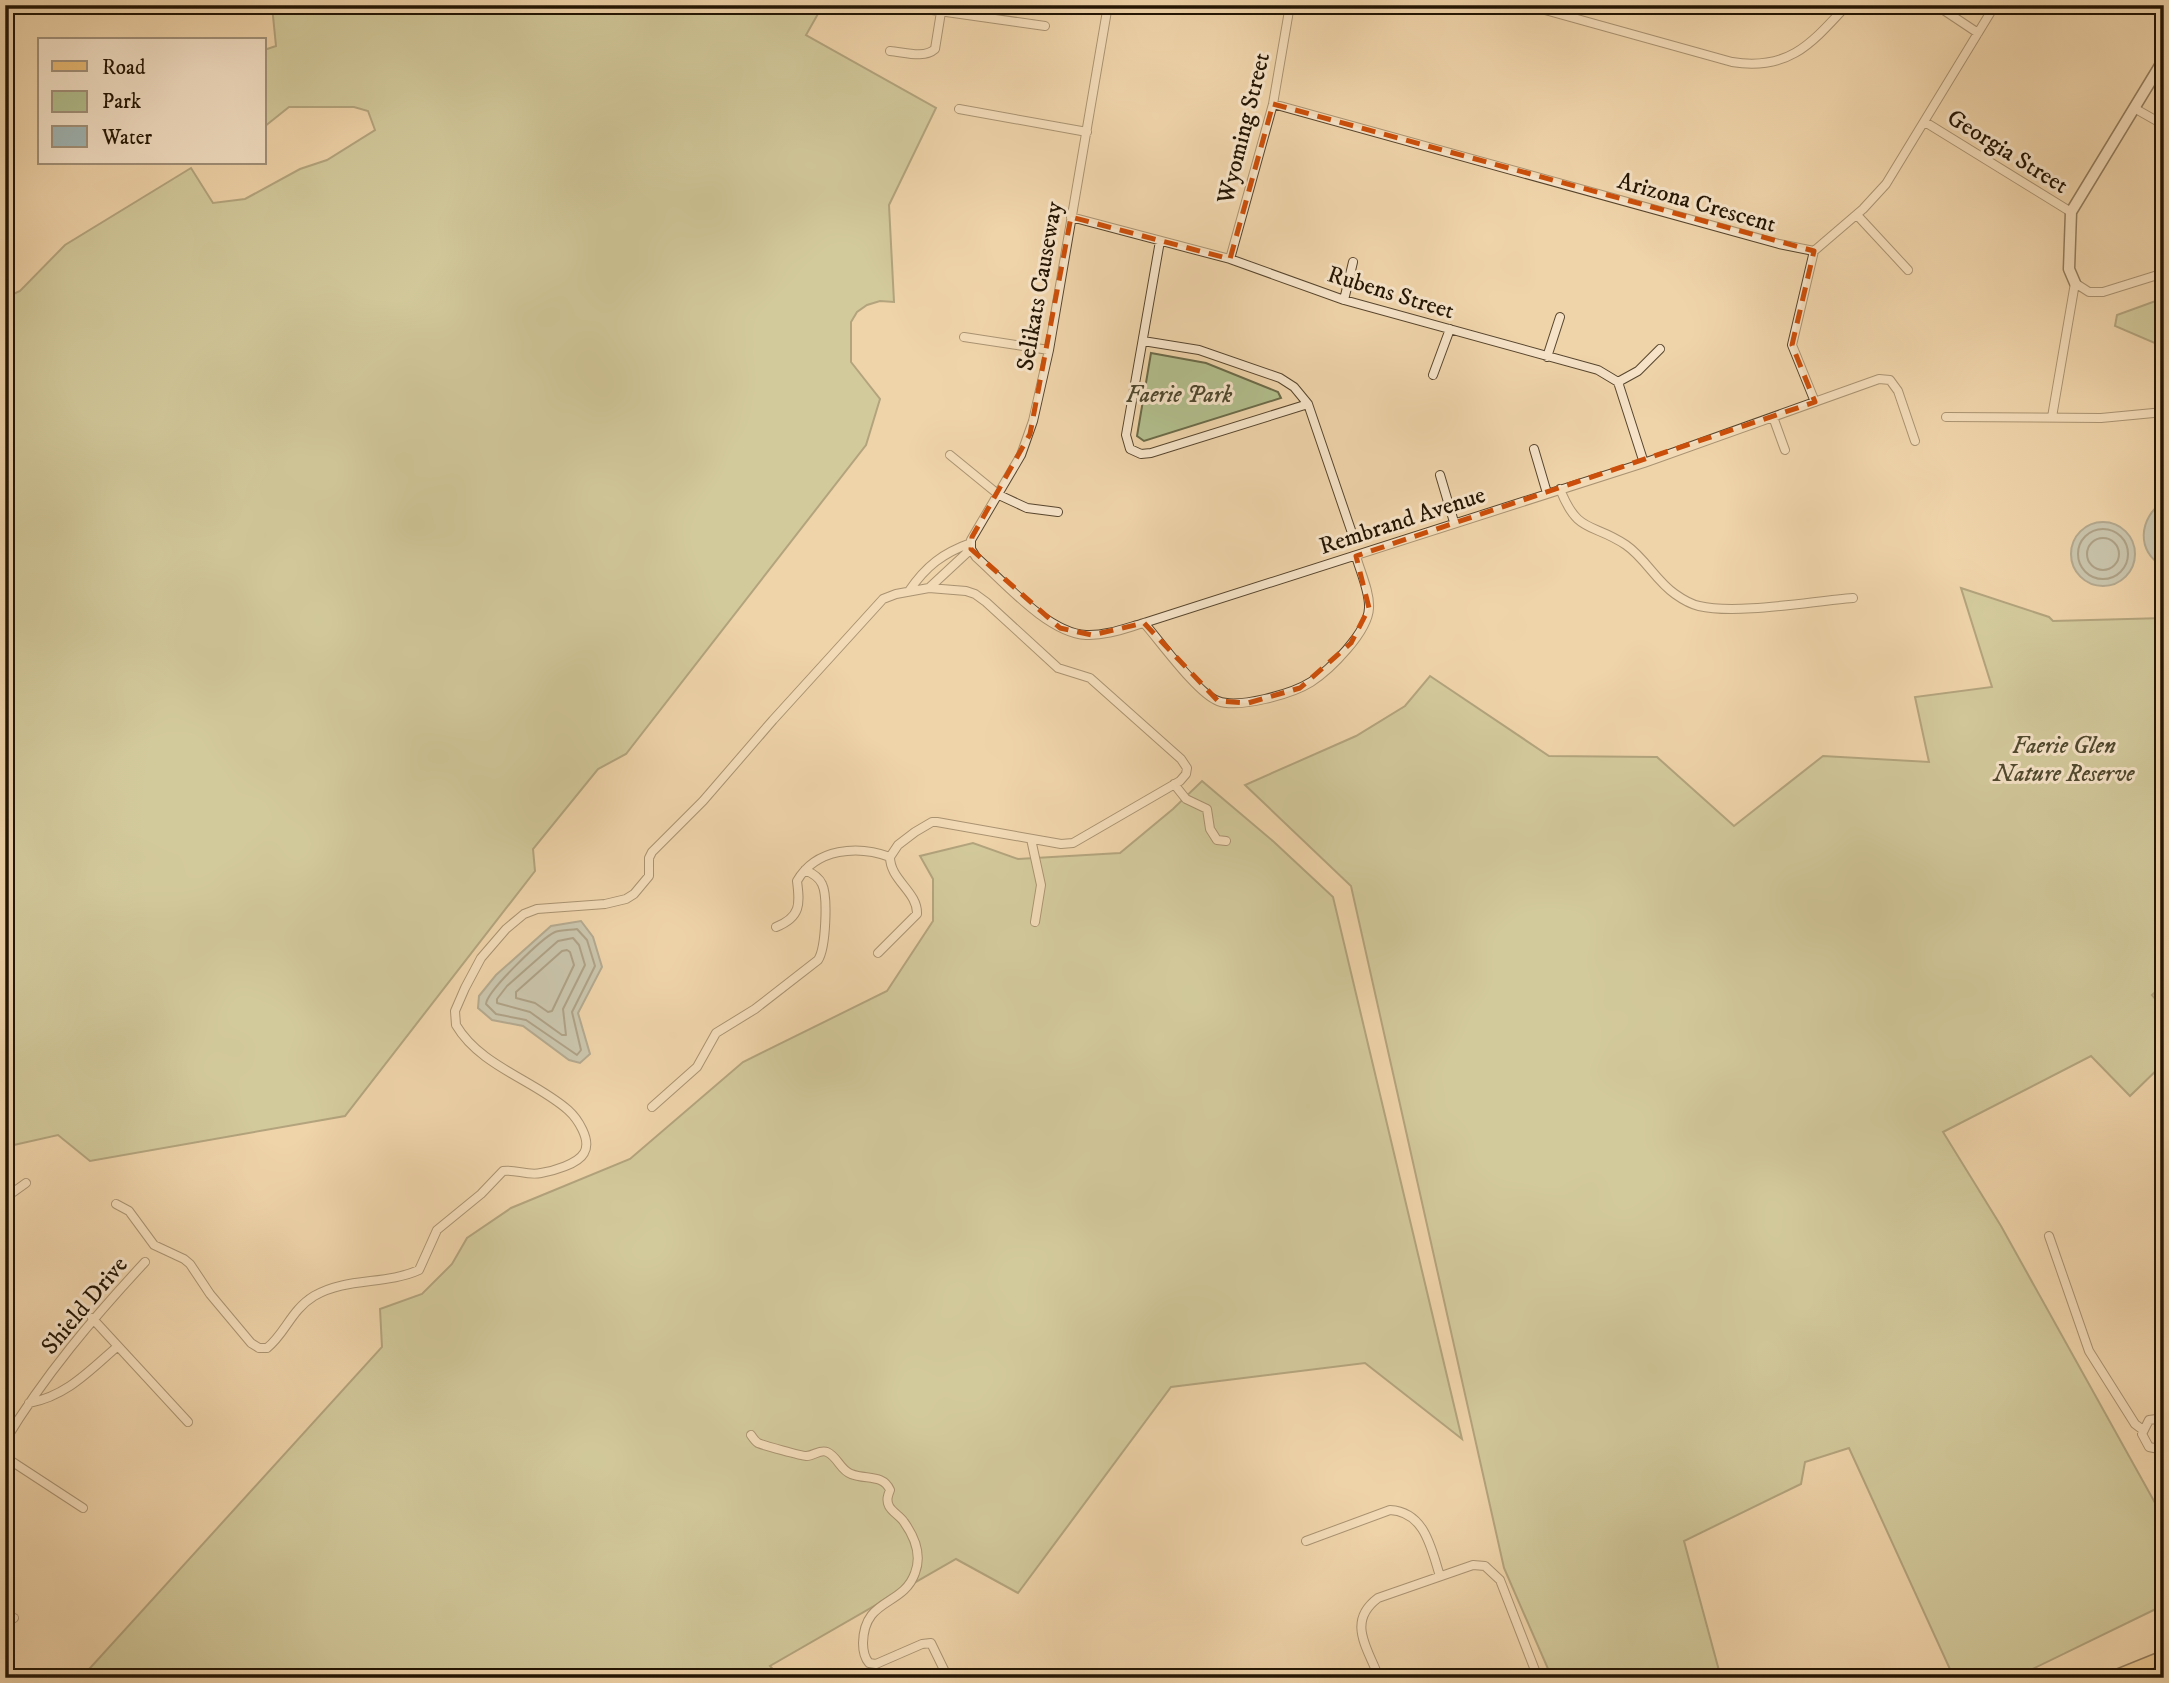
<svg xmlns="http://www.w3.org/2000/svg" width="2169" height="1683" viewBox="0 0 2169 1683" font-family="'IM FELL DW Pica',serif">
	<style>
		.green { fill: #b2be8d; stroke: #6b6a48; stroke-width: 2 }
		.water { fill: #9fb5b4; stroke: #6e756e; stroke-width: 2 }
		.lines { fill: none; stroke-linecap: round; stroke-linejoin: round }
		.shore { stroke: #62665c; stroke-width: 2 }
		.street-casing { stroke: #57452d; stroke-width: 10 }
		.secondary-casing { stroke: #241604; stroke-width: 13 }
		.primary-casing { stroke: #241604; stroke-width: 15 }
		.street { stroke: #f5e2c7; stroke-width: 8 }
		.secondary { stroke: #f5e2c7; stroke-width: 10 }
		.primary { stroke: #e8ba74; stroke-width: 12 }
		.marked { fill: none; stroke: #cb4f0b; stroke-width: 5; stroke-dasharray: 14 9; stroke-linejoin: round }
		.labels { text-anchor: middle; stroke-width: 6; stroke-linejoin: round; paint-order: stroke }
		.street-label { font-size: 24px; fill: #241604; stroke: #f5e2c7 }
		.park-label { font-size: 24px; font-style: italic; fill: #4f482d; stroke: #f5e2c7 }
	</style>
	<rect width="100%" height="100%" fill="#efd3a9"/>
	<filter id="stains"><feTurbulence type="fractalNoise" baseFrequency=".00286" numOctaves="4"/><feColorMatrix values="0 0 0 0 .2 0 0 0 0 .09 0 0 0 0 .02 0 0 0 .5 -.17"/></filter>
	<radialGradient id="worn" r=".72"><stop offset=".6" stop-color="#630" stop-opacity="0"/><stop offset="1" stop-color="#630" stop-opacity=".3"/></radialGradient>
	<path class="green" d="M823 5 806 35 936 108 889 205 894 302 880 301 867 305 857 312 851 322V362L880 399 866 445 626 754 598 769 533 849 535 871 345 1116 90 1161 58 1135 5 1147V298L20 291 65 245 191 168 213 203 245 199 300 169 327 160 375 130 368 111 354 107H289L264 127V50L276 46 272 6Z
		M2164 298V347L2115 326 2117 315Z
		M1151 353 1206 363 1278 392 1281 398 1144 441 1137 436Z
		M1961 588 2049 617 2053 621 2164 618V984L2152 995 2164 1009V1063L2130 1096 2091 1056 1943 1132 2001 1226 2164 1519V1605L2014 1678H1954L1849 1448 1805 1462 1801 1484 1684 1541 1721 1678H1552L1504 1568 1351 886 1245 785 1356 736 1405 706 1430 676 1549 756 1657 757 1734 826 1823 756 1929 762 1915 697 1992 687Z
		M1202 781 1274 842 1333 897 1462 1439 1365 1363 1171 1387 1018 1593 956 1559 770 1666 780 1678H81L382 1347 380 1309 422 1294 452 1264 467 1238 511 1208 630 1159 743 1062 887 991 933 921V879L920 856 973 843 1018 859 1120 853 1173 809Z"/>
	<path class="water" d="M2164 501V567C2135 552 2139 517 2164 501Z
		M2071 554a32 32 0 1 1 64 0a32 32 0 1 1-64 0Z
		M581 921 593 937 602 967 578 1013 590 1054 580 1063 569 1060 523 1026 492 1020 478 1008 479 996 496 975 551 926Z"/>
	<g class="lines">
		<path class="shore" d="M2078 554a25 25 0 1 1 50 0a25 25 0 1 1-50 0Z
			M2087 554a16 16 0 1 1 32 0a16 16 0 1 1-32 0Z
			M577 929 587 940 595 966 572 1012 581 1050 577 1055 526 1020 496 1014 486 1004C487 991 542 938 555 932 561 930 571 930 577 929Z
			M573 938 579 945 585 965 563 1009 566 1035H562L530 1012 497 1003V999L507 986 558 941Z
			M567 950 570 952 574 965 552 1011 548 1012 535 1003 516 998V992L562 951Z"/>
		<defs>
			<path id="street" d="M897 5 1045 26
				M1108 5 1049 350 1033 421 1021 455 971 540V549L976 557C1004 582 1048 633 1086 635 1106 636 1126 628 1144 623L1644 463 1879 379 1890 380 1898 391 1915 441
				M1527 5 1732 62C1789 71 1811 44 1847 5
				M1936 5 1978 33
				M890 51C904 52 924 59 935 49L941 12
				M1273 104 1779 244 1814 251 1863 209 1886 184 1995 5
				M2134 108 2164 125
				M959 109 1087 132
				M1925 122 2071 212
				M1857 215 1908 270
				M1071 217 1230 259 1344 300 1598 370 1618 382 1644 463
				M1160 241 1126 435 1130 449 1141 454 1151 453 1308 404
				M1814 251 1792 345 1815 402
				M1230 259 1273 104 1290 5
				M1344 300 1353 262
				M964 337 1049 350
				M1143 341 1199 350 1280 378 1294 387 1308 404 1352 533
				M1547 357 1560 317
				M1433 375 1450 329
				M1618 382 1638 371 1660 349
				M1773 417 1785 450
				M1946 417 2101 418 2164 412
				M2052 417 2075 283 2089 292H2103L2164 273
				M1534 449 1547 493
				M950 455 999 495 1027 508 1058 512
				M1440 475 1454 522
				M1560 489C1578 535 1592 522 1626 545 1645 558 1656 581 1675 594 1682 599 1690 604 1699 606 1737 615 1812 601 1853 598
				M929 588 971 549
				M909 591C926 566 943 553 971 543
				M1144 623C1160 641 1197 693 1218 701 1238 709 1292 694 1311 682 1330 670 1368 632 1369 608 1370 592 1360 571 1356 556
				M1174 784 1186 799 1207 809 1210 829 1217 840 1226 841
				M1031 839 1041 885 1035 922
				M776 927C801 917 800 904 797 881 816 848 858 845 890 857
				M652 1107 697 1067 716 1033 755 1009 818 960C826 948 828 896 822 884 819 877 812 873 805 870
				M5 1198 26 1183
				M116 1204 129 1211 154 1245 184 1259 190 1264 210 1294 251 1343 259 1348H267C285 1334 291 1310 314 1296 346 1277 386 1285 419 1270L437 1230 481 1194 503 1171C516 1169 527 1176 541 1173 553 1171 578 1164 584 1153 592 1140 577 1118 568 1110 534 1080 480 1066 456 1025L455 1011 465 988 481 958 506 929 524 914 537 909 605 904 626 899 634 894 649 876V858L652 852 703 801 773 720 883 599 896 594 929 588 966 591 975 594 986 602 1058 668 1090 678 1181 759 1187 768 1186 774 1180 781 1073 843 1061 844 937 822H932L915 832 898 845 890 857C890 880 918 892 917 914L878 953
				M2049 1236 2089 1351 2135 1424 2143 1430
				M92 1318 188 1422
				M29 1403C67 1396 90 1370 118 1346
				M2164 1418 2149 1420 2142 1434 2149 1447 2164 1450
				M751 1435C753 1438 755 1441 758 1443 762 1445 802 1456 806 1456 814 1456 820 1449 827 1452 838 1457 840 1470 851 1474 866 1480 883 1474 890 1490 888 1495 886 1500 889 1506 892 1512 900 1516 904 1522 914 1536 922 1555 915 1573 903 1607 864 1597 863 1643 863 1651 864 1657 869 1663L876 1664 922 1644 931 1643 948 1678
				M5 1441C44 1376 93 1318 145 1262
				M5 1457 83 1508
				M1306 1541 1390 1510C1425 1512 1431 1548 1440 1576
				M5 1614 14 1618
				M1379 1678C1368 1648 1346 1622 1378 1598L1473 1565 1485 1566 1500 1580 1538 1678"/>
			<path id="secondary" d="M2075 283 2069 269 2071 212 2164 59"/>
			<path id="primary" d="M2112 1678 2164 1657"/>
		</defs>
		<use href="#street" class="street-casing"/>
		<use href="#secondary" class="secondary-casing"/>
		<use href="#primary" class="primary-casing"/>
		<use href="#street" class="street"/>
		<use href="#secondary" class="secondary"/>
		<use href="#primary" class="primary"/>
	</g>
	<path d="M0 0H2169V1683H0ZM1273 104 1814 251 1792 345 1815 402 1356 556 1369 608 1351 643 1300 688 1248 703 1218 701 1144 623 1092 635 1060 628 971 549 972 537 1030 434 1071 217 1230 259Z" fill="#efd3a9" fill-opacity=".55" fill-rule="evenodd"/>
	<path class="marked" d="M1273 104 1814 251 1792 345 1815 402 1356 556 1369 608 1351 643 1300 688 1248 703 1218 701 1144 623 1092 635 1060 628 971 549 972 537 1030 434 1071 217 1230 259Z"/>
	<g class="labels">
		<g class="street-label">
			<text transform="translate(1243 128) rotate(-76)" y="8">Wyoming Street</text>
			<text transform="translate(2008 151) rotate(32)" y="8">Georgia Street</text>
			<text transform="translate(1697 202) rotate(16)" y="8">Arizona Crescent</text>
			<text transform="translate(1039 286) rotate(-80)" y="8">Selikats Causeway</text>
			<text transform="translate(1391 292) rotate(17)" y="8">Rubens Street</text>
			<text transform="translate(1402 520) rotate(-18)" y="8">Rembrand Avenue</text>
			<text transform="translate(84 1305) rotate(-50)" y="8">Shield Drive</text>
		</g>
		<g class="park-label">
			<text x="1179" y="402">Faerie Park</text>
			<text x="2064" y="753">Faerie Glen<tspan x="2064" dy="28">Nature Reserve</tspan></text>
		</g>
	</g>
	<rect width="2169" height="1683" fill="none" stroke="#efd3a9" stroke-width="28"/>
	<rect x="7" y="7" width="2155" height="1669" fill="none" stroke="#241604" stroke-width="3.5"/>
	<rect x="14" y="14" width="2141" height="1655" fill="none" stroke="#241604" stroke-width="2"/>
	<rect x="38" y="38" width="228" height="126" fill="#f5e2c7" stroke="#a19079" stroke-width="2"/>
	<rect x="52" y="61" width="35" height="10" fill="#e8ba74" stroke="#a19079" stroke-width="2"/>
	<text x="102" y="74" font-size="21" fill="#241604">Road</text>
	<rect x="52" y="91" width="35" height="21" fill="#b2be8d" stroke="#a19079" stroke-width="2"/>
	<text x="102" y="108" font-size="21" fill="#241604">Park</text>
	<rect x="52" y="126" width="35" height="21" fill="#9fb5b4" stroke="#a19079" stroke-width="2"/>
	<text x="102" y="144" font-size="21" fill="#241604">Water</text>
	<rect width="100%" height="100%" filter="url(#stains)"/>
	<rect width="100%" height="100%" fill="url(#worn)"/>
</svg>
